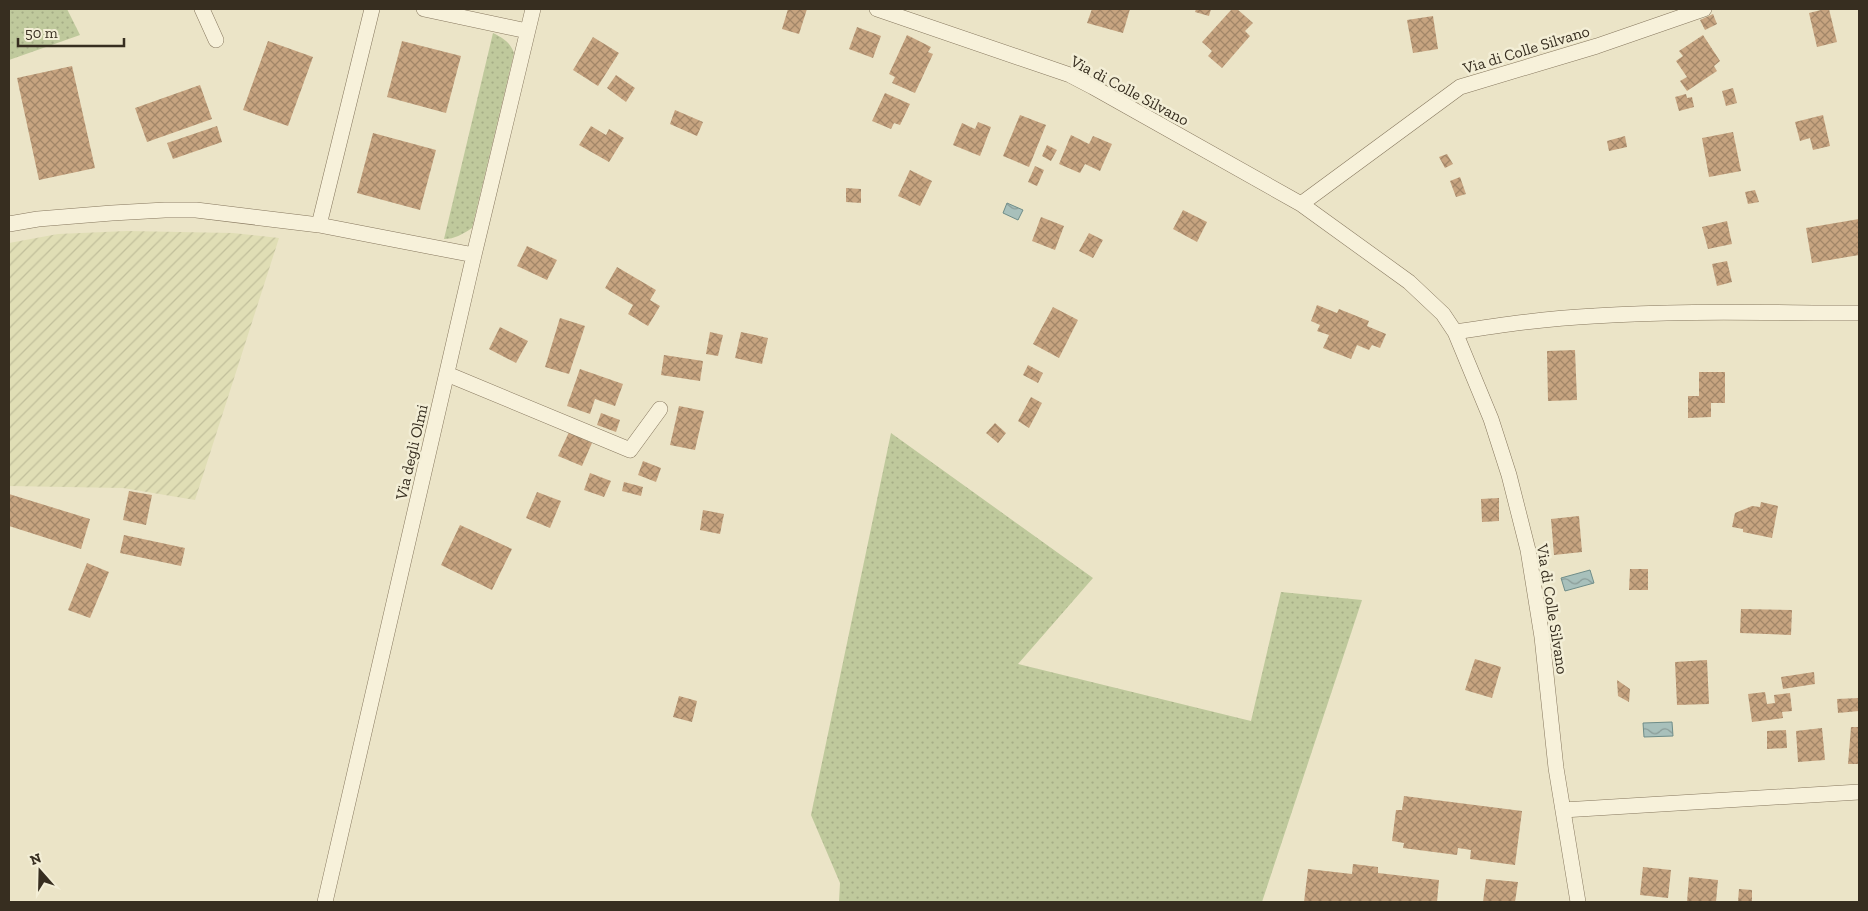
<svg xmlns="http://www.w3.org/2000/svg" width="1868" height="911" viewBox="0 0 1868 911" font-family="'Zilla Slab',serif">
	<style>
		.farmland { fill: url(#farmland-furrows) }
		.grass { fill: url(#grass-dots) }
		.water { fill: url(#water-waves); stroke: #6f8d89 }
		.building { fill: url(#building-cross-hatch) }
		.lines { fill: none; stroke-linecap: round; stroke-linejoin: round }
		.minor-casing { stroke: #86775e; stroke-width: 16 }
		.minor { stroke: #f7f1da; stroke-width: 15 }
		.labels { text-anchor: middle; stroke-width: 5; stroke-linejoin: round; paint-order: stroke }
		.street-label { font-size: 16px; fill: #372e20; stroke: #f3eed6 }
	</style>
	<defs>
		<pattern id="farmland-furrows" width="10" height="10" patternUnits="userSpaceOnUse" patternTransform="scale(1.25)"><rect width="10" height="10" fill="#e0deb5"/><path d="M-1 1l2-2M0 10L10 0M9 11l2-2" fill="none" stroke="#c1bf9b"/></pattern>
		<pattern id="grass-dots" width="8" height="8" patternUnits="userSpaceOnUse" patternTransform="scale(1.25)"><rect width="8" height="8" fill="#bfc99c"/><path d="M2 2h.1M6 6h.1" fill="none" stroke="#a5ad86" stroke-width="1.8" stroke-linecap="round"/></pattern>
		<pattern id="water-waves" width="16" height="10" patternUnits="userSpaceOnUse" patternTransform="scale(1.25)"><rect width="16" height="10" fill="#a8c0bb"/><path d="M0 5q4-4 8 0t8 0" fill="none" stroke="#8a9c98"/></pattern>
		<pattern id="building-cross-hatch" width="8" height="8" patternUnits="userSpaceOnUse" patternTransform="scale(1.25)"><rect width="8" height="8" fill="#c7a480"/><path d="M0 0l8 8M0 8l8-8" fill="none" stroke="#a28668"/></pattern>
	</defs>
	<rect width="100%" height="100%" fill="#ebe4c7"/>
	<path class="farmland" d="M127 231 233 233 279 238 195 500 123 488 9 486V243L58 234Z"/>
	<path class="grass" d="M9 9H67L80 35 9 60Z
		M493 33C503 38 510 42 514 53L472 228C463 234 455 239 444 239Z
		M891 433 1093 578 1018 664 1251 721 1281 592 1362 600 1262 902H839L840 883 811 815Z"/>
	<path class="water" d="M1007 203 1023 210 1018 220 1003 213Z
		M1590 570 1594 583 1565 591 1561 578Z
		M1672 722 1673 736 1644 737 1643 723Z"/>
	<path class="building" d="M788 9H807L799 34 782 29Z
		M1092 9H1130L1123 33 1087 23Z
		M1196 9H1211L1209 16 1195 12Z
		M1232 9H1237L1253 23 1245 31 1250 36 1222 68 1208 56 1212 51 1202 42Z
		M1825 9H1829L1837 42 1817 47 1809 13Z
		M1713 14 1717 24 1705 30 1700 20Z
		M1433 16 1438 49 1413 53 1407 20Z
		M857 27 881 36 873 58 849 49Z
		M907 35 931 47 928 52 933 54 915 93 892 83 895 77 889 74Z
		M1703 35 1720 61 1714 66 1717 71 1687 91 1680 81 1687 77 1676 61 1683 56 1679 51Z
		M593 37 619 53 598 86 573 70Z
		M268 41 313 57 288 126 243 110Z
		M402 41 461 56 446 113 387 97Z
		M72 66 95 168 39 180 17 78Z
		M616 75 635 88 626 102 607 88Z
		M200 85 212 119 147 142 135 108Z
		M1733 88 1737 103 1726 106 1722 91Z
		M885 93 910 104 900 125 894 123 891 129 872 121Z
		M1686 94 1687 98 1692 97 1694 107 1679 111 1675 97Z
		M675 110 703 122 697 136 670 124Z
		M1020 115 1046 125 1029 167 1003 156Z
		M1823 115 1830 146 1813 150 1810 138 1800 141 1795 122Z
		M978 122 991 127 980 156 953 145 962 123 975 129Z
		M217 126 222 142 173 159 167 143Z
		M591 126 606 135 609 129 624 138 609 162 579 145Z
		M1733 132 1741 171 1709 177 1702 138Z
		M373 133 436 150 420 210 357 193Z
		M1071 135 1089 144 1093 136 1112 144 1100 171 1085 164 1080 173 1059 164Z
		M1625 136 1627 147 1609 151 1607 141Z
		M1047 145 1057 150 1051 161 1042 156Z
		M1447 154 1453 164 1445 168 1439 157Z
		M1035 166 1044 170 1037 186 1028 182Z
		M910 170 932 181 920 206 898 196Z
		M1460 177 1466 194 1456 197 1450 181Z
		M846 188 861 189V203L846 202Z
		M1755 190 1759 202 1748 204 1745 192Z
		M1183 210 1207 222 1197 242 1173 229Z
		M1041 217 1064 226 1055 250 1032 241Z
		M1859 219V255L1812 263 1806 228Z
		M1727 221 1732 244 1708 249 1702 227Z
		M1089 233 1103 240 1093 258 1079 251Z
		M527 246 557 260 547 280 517 266Z
		M1727 261 1732 282 1717 286 1712 264Z
		M617 267 656 290 650 300 660 306 648 326 628 314 633 305 605 288Z
		M1317 305 1337 313 1339 309 1369 321 1367 326 1386 334 1380 348 1372 345 1369 350 1357 345 1351 359 1323 348 1329 335 1317 331 1320 325 1311 321Z
		M1053 307 1078 320 1059 358 1033 344Z
		M560 318 585 326 569 374 545 367Z
		M500 327 528 341 516 363 489 349Z
		M710 332 723 335 718 356 706 354Z
		M741 332 768 338 762 364 735 358Z
		M1575 350 1577 400 1548 401 1547 351Z
		M664 355 703 361 700 381 661 375Z
		M1028 365 1043 373 1038 383 1023 375Z
		M580 369 623 384 615 406 595 399 590 414 567 406Z
		M1699 372H1725V403H1711V417L1688 418V396H1699Z
		M1031 397 1042 403 1029 428 1018 421Z
		M679 406 704 411 695 450 670 445Z
		M601 413 620 420 616 432 597 425Z
		M995 423 1006 433 998 443 986 433Z
		M569 432 592 443 582 466 558 456Z
		M643 461 661 468 656 482 638 475Z
		M590 473 611 481 604 497 584 490Z
		M624 482 643 487 641 496 622 491Z
		M129 491 152 495 146 525 123 520Z
		M537 492 561 501 550 528 526 518Z
		M9 494 90 519 81 549 9 526Z
		M1499 498V521L1482 522 1481 499Z
		M1761 502 1778 506 1772 538 1743 532V529L1732 527 1735 513 1752 506 1760 507Z
		M703 510 724 514 720 534 700 530Z
		M1579 516 1582 552 1554 555 1551 519Z
		M460 525 512 549 492 590 441 565Z
		M124 535 185 548 181 566 120 553Z
		M87 563 109 572 90 618 68 610Z
		M1630 569H1648V590H1629Z
		M1741 609 1792 610 1791 635 1740 633Z
		M1475 659 1501 667 1492 698 1465 690Z
		M1707 660 1709 704 1677 705 1675 662Z
		M1814 672 1815 684 1783 689 1781 677Z
		M1617 680 1630 689 1629 702 1618 696Z
		M1765 692 1767 704 1775 703 1774 695 1790 693 1792 711 1782 712 1783 718 1752 722 1748 694Z
		M679 696 697 701 692 722 673 717Z
		M1859 698V711L1838 713 1837 699Z
		M1851 727H1859V764H1848Z
		M1822 728 1825 760 1798 762 1796 731Z
		M1786 730 1787 748 1767 749V731Z
		M1404 796 1522 811 1515 865 1470 859 1471 850 1458 848 1457 855 1403 848 1404 843 1392 841 1396 810H1402Z
		M1353 864 1378 867V873L1439 880 1437 902H1304L1308 869 1352 874Z
		M1643 867 1671 870 1668 898 1640 895Z
		M1689 877 1718 880 1716 902H1687Z
		M1486 879 1518 882 1515 902H1483Z
		M1739 889 1752 890V902H1738Z"/>
	<g class="lines">
		<defs>
			<path id="minor" d="M202 9 216 40
				M424 9 527 31
				M877 9 1070 75 1093 87 1301 204 1409 282 1443 314 1455 332 1491 419 1509 475 1528 550 1542 637 1556 768 1578 902
				M1301 204 1460 87 1597 46 1704 9
				M9 224 38 219 112 213 165 210H196L319 225 474 255
				M319 225 372 9
				M1455 332C1501 325 1548 318 1594 316 1682 310 1771 313 1859 313
				M447 374 630 450 660 409
				M1563 810 1859 792
				M325 902 474 255 533 9"/>
		</defs>
		<use href="#minor" class="minor-casing"/>
		<use href="#minor" class="minor"/>
	</g>
	<g class="labels">
		<g class="street-label">
			<text transform="translate(1526 49) rotate(-17)" y="6">Via di Colle Silvano</text>
			<text transform="translate(1130 90) rotate(28)" y="6">Via di Colle Silvano</text>
			<text transform="translate(411 452) rotate(-77)" y="6">Via degli Olmi</text>
			<text transform="translate(1553 609) rotate(81)" y="6">Via di Colle Silvano</text>
		</g>
	</g>
	<rect width="1868" height="911" fill="none" stroke="#372e20" stroke-width="20"/>
	<g transform="translate(40 871) rotate(340)" stroke="#f3eed6" stroke-width="4" paint-order="stroke">
	<path d="M0-4L9 19L0 12L-9 19Z" fill="#372e20"/>
	<text y="-8" font-size="14" font-weight="bold" text-anchor="middle" fill="#372e20">N</text>
	</g>
	<path d="M18 38v8h106v-8" fill="none" stroke="#372e20" stroke-width="2.5"/>
	<text x="25" y="38" font-size="15" fill="#372e20" stroke="#f3eed6" stroke-width="4" paint-order="stroke">50 m</text>
</svg>
